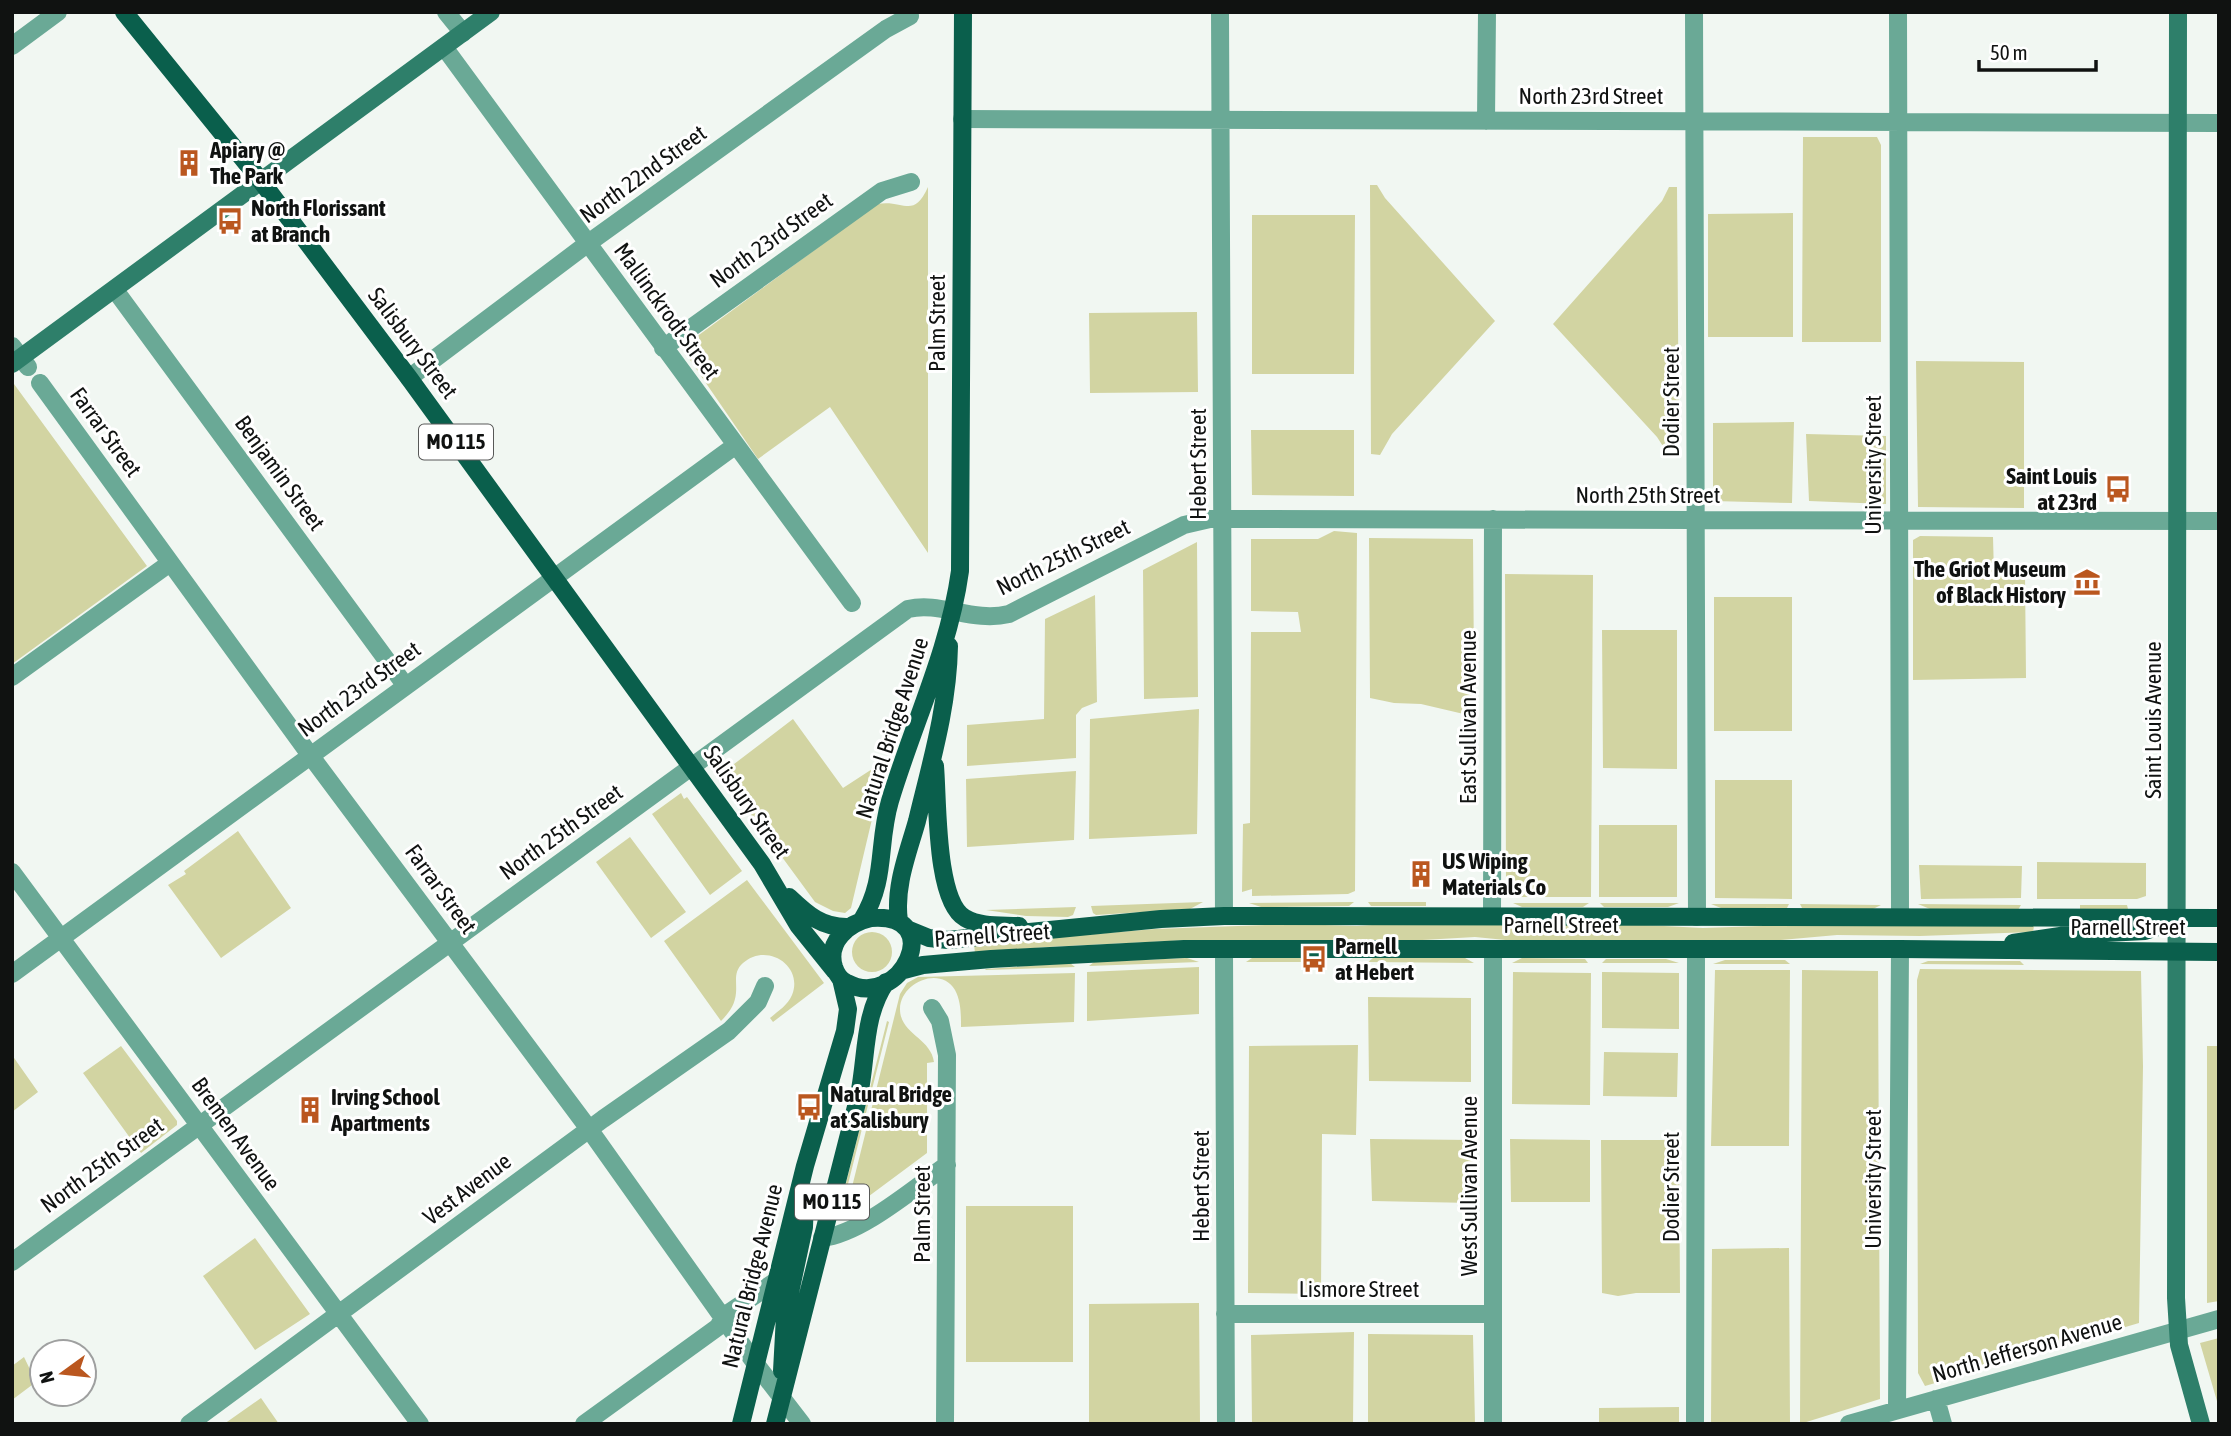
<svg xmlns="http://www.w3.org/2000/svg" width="2231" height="1436" viewBox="0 0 2231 1436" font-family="'Asap Condensed',sans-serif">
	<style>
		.green { fill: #d2d4a2 }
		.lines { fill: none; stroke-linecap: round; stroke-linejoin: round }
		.street { stroke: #6aa996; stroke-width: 18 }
		.secondary { stroke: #2e7f6a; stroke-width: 18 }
		.primary { stroke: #0a5f4c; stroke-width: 18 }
		.labels { text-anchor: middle; stroke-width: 6; stroke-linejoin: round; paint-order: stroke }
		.shield { fill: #fff; stroke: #585958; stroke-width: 2 }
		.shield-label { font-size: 21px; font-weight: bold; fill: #101211 }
		.street-label { font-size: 23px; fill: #101211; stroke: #fff }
		.poi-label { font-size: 23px; font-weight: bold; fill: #101211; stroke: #fff; text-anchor: start }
	</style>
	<rect width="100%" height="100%" fill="#f1f7f2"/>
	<path class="green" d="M1803 137H1877L1881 145V342H1802Z
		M1370 185H1377L1385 198 1495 321 1392 434 1380 455 1371 454Z
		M928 187V553L830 407 758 459 686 354 692 349 688 343 877 204C904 199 913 220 928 187Z
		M1669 187H1677L1679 457H1670L1657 437 1553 324 1662 201Z
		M1793 213V337H1708V214Z
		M1252 215H1355L1354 374H1252Z
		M1197 312 1198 392 1090 393 1089 313Z
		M1916 361 2024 362V508L1918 507Z
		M14 384 147 566 12 664V385Z
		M1794 422 1792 503 1713 501V423Z
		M1251 430H1354V496L1252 495Z
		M1806 434 1886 436V504L1809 501Z
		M1334 531 1357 533 1355 891 1348 894 1252 896V889L1242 892 1243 824 1250 823 1251 632H1301L1298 612 1251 611V539H1318Z
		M1920 536 1993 537 1994 574H2025L2026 678 1913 680V540Z
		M1369 538 1473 539 1474 673 1473 708 1468 715 1421 704 1394 703 1370 698Z
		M1197 542 1198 697 1144 699 1143 570Z
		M1505 574 1593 575 1591 897H1508L1506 885Z
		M1095 595 1097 702 1082 708 1076 715V758L967 766V725L1044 719 1045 619Z
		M1714 597H1792V731H1714Z
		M1602 630H1677V769L1603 768Z
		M1199 709 1197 834 1089 839 1090 719Z
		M793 719 843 788 886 760 851 908 845 913 833 911 815 902 721 774Z
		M1076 771 1074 840 967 847 966 779Z
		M1715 780H1792V899L1715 898Z
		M681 793 684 799 687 797 742 871 710 895 652 814Z
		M1599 825H1677V897H1599Z
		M238 831 291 908 221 958 168 885 186 874 184 871Z
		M630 837 686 912 651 938 596 862Z
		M2037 862 2146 863V896L2137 899H2037Z
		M1919 865 2022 866 2021 898 1921 899Z
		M747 880 824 983 773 1022 770 1018C778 1011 788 1005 792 995 804 965 766 942 743 963 733 972 737 981 736 993 735 1005 729 1013 721 1021L664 941Z
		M1203 902 1190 909 1096 915 1093 913 1091 906Z
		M1354 902 1349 906 1261 907 1249 903Z
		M1368 902H1426V906H1371Z
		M1513 903H1589L1583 907H1522Z
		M1600 903H1679L1668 907H1604Z
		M1711 904H1789L1787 908H1721Z
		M1800 904 1881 905 1873 909 1802 908Z
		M1918 904 2021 905 2018 910 1930 909Z
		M2080 905H2127L2128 909H2080Z
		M1076 907 1073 915 1068 917 1026 916 986 910Z
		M1292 924 1357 926 1387 924 1644 925 1703 928 1761 926H2034L2033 932 1920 936 1837 935 1757 942H1527L1475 937 1405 941 1190 940 1047 947 975 953 974 944 1155 929Z
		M852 952a20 20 0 1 1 40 0a20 20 0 1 1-40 0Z
		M1187 958 1199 962 1089 966 1094 962Z
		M1252 958H1310V962H1246Z
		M1373 958H1465L1474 963 1368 962Z
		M1522 958 1585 959 1588 963H1512Z
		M1606 959H1666L1679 963H1602Z
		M1725 960H1785L1790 964H1713Z
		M1928 961H2020L2024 965 1920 964Z
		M1070 963 1075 967 985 970 986 969Z
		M1199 967V1014L1087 1021V972Z
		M1920 969 2141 971 2143 1066 2139 1323 1925 1386 1918 1373 1917 980Z
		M1715 970H1790L1789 1146H1711Z
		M1802 970 1878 971 1880 1399 1800 1424Z
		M1513 972 1591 973 1590 1105 1512 1104Z
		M1602 972 1679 973V1029L1602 1028Z
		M1075 973 1074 1022 961 1027C961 1015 961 1001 955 990 940 965 900 983 900 1009 900 1034 931 1038 934 1062L927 1063V1153L861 1202 853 1201 850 1195 900 994 907 983 918 977Z
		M1368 997 1471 998V1082L1369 1081Z
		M887 1021 889 1022 845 1196 843 1195Z
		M1358 1045 1356 1135 1322 1134 1321 1294 1248 1293 1249 1046Z
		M121 1046 177 1121V1125L141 1153 83 1073Z
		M2207 1046H2219V1301L2207 1303Z
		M1604 1052 1678 1053 1677 1097 1603 1096Z
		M12 1055 38 1092 12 1112Z
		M1370 1139 1473 1140V1203L1372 1201Z
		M1510 1139 1590 1140V1202H1511Z
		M1601 1140H1679L1680 1293H1636L1618 1296 1602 1293Z
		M966 1206H1073V1362H966Z
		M255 1238 310 1314 255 1350 203 1276Z
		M1789 1248 1790 1424H1711L1712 1249Z
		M1199 1303 1200 1424H1089V1304Z
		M1354 1332 1353 1424H1252L1251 1335Z
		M1368 1334 1473 1335 1475 1424H1368Z
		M2219 1338V1408L2200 1343Z
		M24 1357 36 1382 12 1400V1366Z
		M261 1398 279 1424H224Z
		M1679 1407V1424H1599V1408Z"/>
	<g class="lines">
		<path class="street" d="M446 12 463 33
			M1220 12 1224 916
			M1694 12 1697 917
			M1898 12 1900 917
			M12 46 58 12
			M444 47 852 603
			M962 119 2219 123
			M1486 121 1487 12
			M115 290 405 685
			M12 346 28 367
			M663 348 882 191 911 182
			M409 378 587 244 886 29 910 16
			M40 383 310 755 589 1129 755 1363 802 1424
			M12 677 170 563
			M12 872 420 1424
			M1492 916 1493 519
			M1224 949 1226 1424
			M1493 949V1424
			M12 974 736 445
			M932 1008 940 1021 947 1055 945 1424
			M822 1238C861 1234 914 1188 947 1165
			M12 1262 908 609C941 601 972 623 1009 614L1184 525 1210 519 2219 521
			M1225 1314H1493
			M1936 1399 1943 1424
			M1897 1410 1900 949
			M189 1424 603 1119 729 1031 758 1002 765 986
			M584 1424 718 1327 724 1316 776 1281
			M1695 1424 1696 949
			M1849 1424 2219 1319"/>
		<path class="secondary" d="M2178 12 2176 1298 2179 1345 2201 1424
			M12 364 491 12"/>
		<path class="primary" d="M124 12 261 181 409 378 762 864 798 925 835 971
			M935 766C938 799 935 901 965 918 980 927 1001 925 1019 926
			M789 897C808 915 822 928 849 927
			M871 918C949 912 900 1012 847 983 840 980 836 973 834 967 826 941 849 923 871 918Z
			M862 920C887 879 877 845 890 801 913 724 949 651 960 571L963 12
			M899 921C894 887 908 853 917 821 931 763 948 706 949 646
			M907 929 929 938 948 940 1161 919 1224 916 2219 918
			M2013 943 2067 935 2145 931 2171 923
			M904 970 923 965 991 959 1184 949H1900L2219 952
			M782 1371 785 1316 804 1227 805 1198
			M741 1424 805 1166 845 1031 848 1009 841 979
			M775 1424 859 1095C867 1057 863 1015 886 982"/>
	</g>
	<defs>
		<symbol id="building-bare" viewBox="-9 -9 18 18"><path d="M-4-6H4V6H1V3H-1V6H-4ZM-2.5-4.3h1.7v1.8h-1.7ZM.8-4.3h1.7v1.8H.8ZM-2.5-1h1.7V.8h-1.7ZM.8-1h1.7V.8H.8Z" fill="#ba571f" stroke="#fff" stroke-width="2.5" paint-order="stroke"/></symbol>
		<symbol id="bus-bare" viewBox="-9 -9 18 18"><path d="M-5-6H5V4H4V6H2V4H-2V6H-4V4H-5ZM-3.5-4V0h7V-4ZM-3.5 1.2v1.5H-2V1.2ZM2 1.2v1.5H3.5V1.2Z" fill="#ba571f" stroke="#fff" stroke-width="2.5" paint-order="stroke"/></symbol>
		<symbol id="museum-bare" viewBox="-9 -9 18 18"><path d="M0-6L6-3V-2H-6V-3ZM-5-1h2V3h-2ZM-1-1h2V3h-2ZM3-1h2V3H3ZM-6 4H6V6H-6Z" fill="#ba571f" stroke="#fff" stroke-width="2.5" paint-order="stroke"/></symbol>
	</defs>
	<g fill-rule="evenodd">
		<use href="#building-bare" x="170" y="144" width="38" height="38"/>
		<use href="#bus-bare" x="211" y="202" width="38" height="38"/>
		<use href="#bus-bare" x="2099" y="470" width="38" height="38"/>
		<use href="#museum-bare" x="2068" y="563" width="38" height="38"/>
		<use href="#building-bare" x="1402" y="855" width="38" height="38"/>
		<use href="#bus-bare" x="1295" y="940" width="38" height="38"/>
		<use href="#bus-bare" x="790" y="1088" width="38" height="38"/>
		<use href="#building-bare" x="291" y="1091" width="38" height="38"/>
	</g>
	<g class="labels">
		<g class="shield">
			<rect x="419" y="424.5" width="74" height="35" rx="5"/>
			<rect x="795" y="1184.5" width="74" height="35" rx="5"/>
		</g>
		<g class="shield-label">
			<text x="456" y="449">MO 115</text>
			<text x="832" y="1209">MO 115</text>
		</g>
		<g class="street-label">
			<text x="1591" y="104">North 23rd Street</text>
			<text transform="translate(643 174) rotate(-36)" y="8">North 22nd Street</text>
			<text transform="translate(771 240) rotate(-36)" y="8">North 23rd Street</text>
			<text transform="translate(667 311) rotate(54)" y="8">Mallinckrodt Street</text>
			<text transform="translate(937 323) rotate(-90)" y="8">Palm Street</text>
			<text transform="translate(413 343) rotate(53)" y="8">Salisbury Street</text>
			<text transform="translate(1671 402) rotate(-90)" y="8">Dodier Street</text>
			<text transform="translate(106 432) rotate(54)" y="8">Farrar Street</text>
			<text transform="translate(1198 464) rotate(-90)" y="8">Hebert Street</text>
			<text transform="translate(1873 465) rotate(-90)" y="8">University Street</text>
			<text transform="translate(280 473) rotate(54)" y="8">Benjamin Street</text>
			<text x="1648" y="503">North 25th Street</text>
			<text transform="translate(1063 557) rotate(-26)" y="8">North 25th Street</text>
			<text transform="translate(359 689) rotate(-36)" y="8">North 23rd Street</text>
			<text transform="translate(1468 717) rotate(-90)" y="8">East Sullivan Avenue</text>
			<text transform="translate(2153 720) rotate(-90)" y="8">Saint Louis Avenue</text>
			<text transform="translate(892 728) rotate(-72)" y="8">Natural Bridge Avenue</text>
			<text transform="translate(747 802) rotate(55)" y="8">Salisbury Street</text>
			<text transform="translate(561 832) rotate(-36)" y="8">North 25th Street</text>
			<text transform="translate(441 889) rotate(54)" y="8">Farrar Street</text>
			<text x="1561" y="933">Parnell Street</text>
			<text x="2128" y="935">Parnell Street</text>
			<text transform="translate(992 935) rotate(-4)" y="8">Parnell Street</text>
			<text transform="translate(236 1134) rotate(54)" y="8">Bremen Avenue</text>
			<text transform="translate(102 1165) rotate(-36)" y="8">North 25th Street</text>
			<text transform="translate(1873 1179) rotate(-90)" y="8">University Street</text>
			<text transform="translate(1201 1186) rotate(-90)" y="8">Hebert Street</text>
			<text transform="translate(1469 1186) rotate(-90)" y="8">West Sullivan Avenue</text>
			<text transform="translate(1671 1187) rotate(-90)" y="8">Dodier Street</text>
			<text transform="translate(467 1189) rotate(-37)" y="8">Vest Avenue</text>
			<text transform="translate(922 1214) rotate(-90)" y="8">Palm Street</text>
			<text transform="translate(752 1276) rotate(-76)" y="8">Natural Bridge Avenue</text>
			<text x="1359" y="1297">Lismore Street</text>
			<text transform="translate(2027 1348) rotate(-16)" y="8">North Jefferson Avenue</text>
		</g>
		<g class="poi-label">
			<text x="210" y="158">Apiary @<tspan x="210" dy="26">The Park</tspan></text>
			<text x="251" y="216">North Florissant<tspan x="251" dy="26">at Branch</tspan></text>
			<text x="2097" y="484" text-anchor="end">Saint Louis<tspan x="2097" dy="26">at 23rd</tspan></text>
			<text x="2066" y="577" text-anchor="end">The Griot Museum<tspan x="2066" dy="26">of Black History</tspan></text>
			<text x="1442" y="869">US Wiping<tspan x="1442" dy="26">Materials Co</tspan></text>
			<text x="1335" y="954">Parnell<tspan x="1335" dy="26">at Hebert</tspan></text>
			<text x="830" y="1102">Natural Bridge<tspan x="830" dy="26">at Salisbury</tspan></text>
			<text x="331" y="1105">Irving School<tspan x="331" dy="26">Apartments</tspan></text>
		</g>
	</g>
	<rect width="2231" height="1436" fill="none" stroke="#101211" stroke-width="28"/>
	<g transform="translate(63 1373) rotate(255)"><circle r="33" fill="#ffffff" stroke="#9fa0a0" stroke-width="2"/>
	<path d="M0-5L12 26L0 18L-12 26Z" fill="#ba571f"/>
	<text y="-10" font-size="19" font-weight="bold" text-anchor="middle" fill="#101211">N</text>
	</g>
	<path d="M1979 60v10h117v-10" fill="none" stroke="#101211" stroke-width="3.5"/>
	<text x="1990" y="60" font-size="21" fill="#101211" stroke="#ffffff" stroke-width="5" paint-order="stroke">50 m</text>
</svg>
